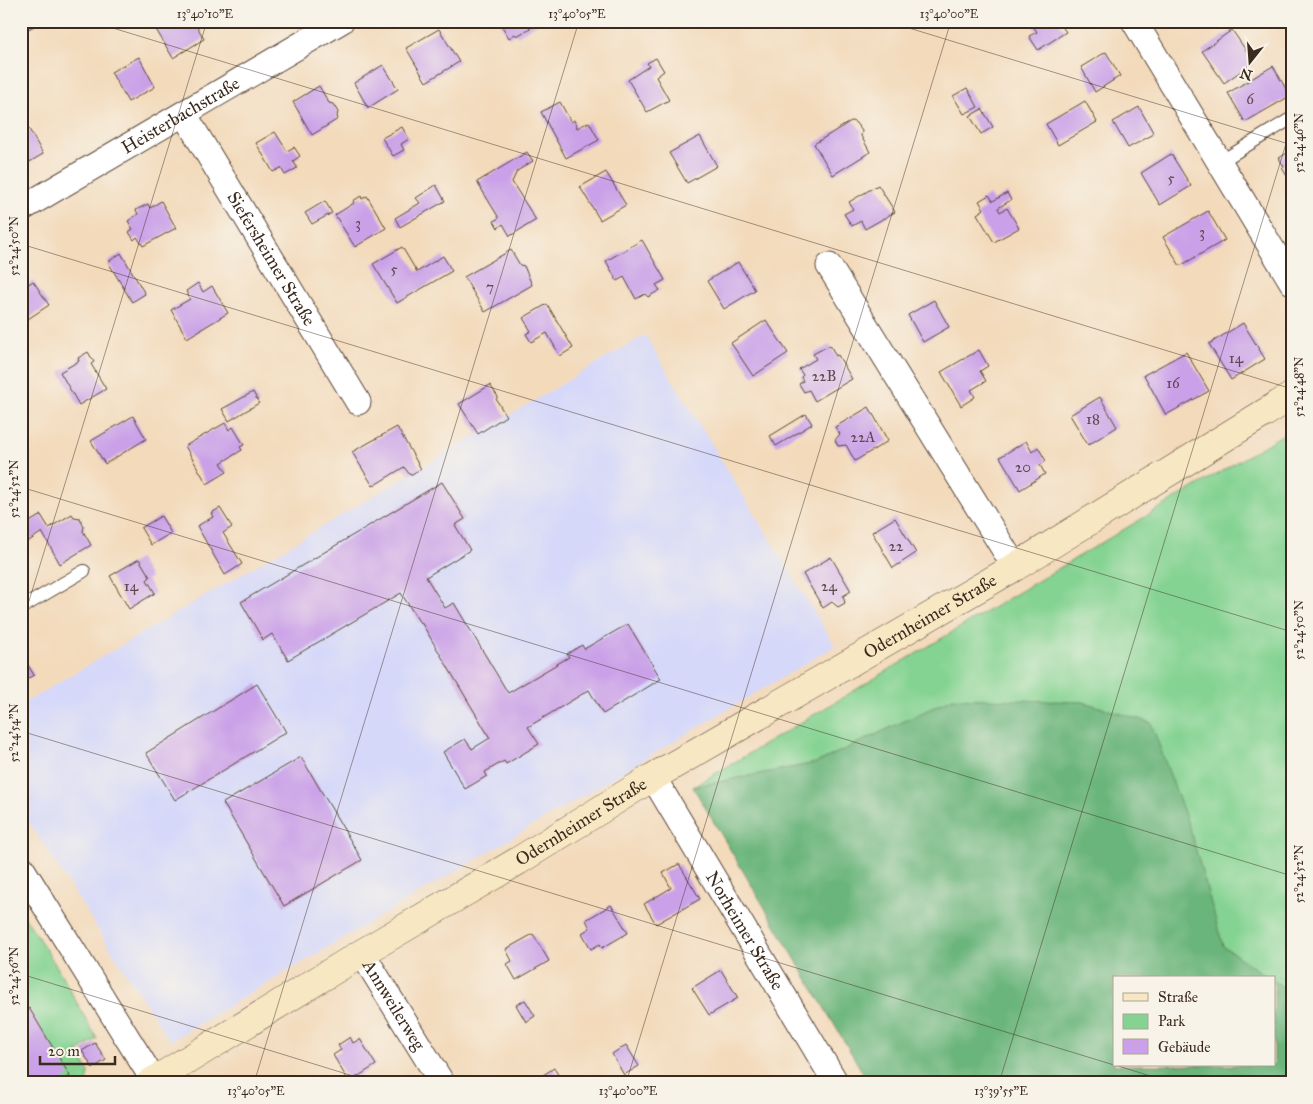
<svg xmlns="http://www.w3.org/2000/svg" width="1313" height="1104" viewBox="0 0 1313 1104" font-family="'IM FELL Great Primer',serif">
	<style>
		.built { fill: #d5d8f9 }
		.green { fill: #84d392; stroke: #607e58 }
		.forest { fill: #6bb57c; stroke: #53704d }
		.building { fill: #caa1e8 }
		.lines { fill: none; stroke-linecap: round; stroke-linejoin: round }
		.lane-casing { stroke: #574436; stroke-width: 14 }
		.street-casing { stroke: #574436; stroke-width: 27 }
		.secondary-casing { stroke: #574436; stroke-width: 29 }
		.lane { stroke: #fff; stroke-width: 12 }
		.street { stroke: #fff; stroke-width: 25 }
		.secondary { stroke: #f7e8c3; stroke-width: 28 }
		.ticks { fill: none; stroke: #3b2a1e; stroke-width: 1; stroke-opacity: 0.45 }
		.labels { text-anchor: middle; stroke-width: 4.5; stroke-linejoin: round; paint-order: stroke }
		.number-label { font-size: 15px; fill: #5f4850 }
		.street-label { font-size: 18px; fill: #3b2a1e; stroke: #f7f3e8 }
		.neatline { fill: none; stroke: #3b2a1e; stroke-width: 2 }
		.ticks-label { font-size: 12px; text-anchor: middle; fill: #3b2a1e }
	</style>
	<rect width="100%" height="100%" fill="#f7f3e8"/>
	<filter id="ink" filterUnits="userSpaceOnUse"><feTurbulence type="fractalNoise" baseFrequency=".02" numOctaves="2"/><feDisplacementMap in="SourceGraphic" scale="10" xChannelSelector="R" yChannelSelector="G"/><feConvolveMatrix kernelMatrix="1 2 1 2 8 2 1 2 1" color-interpolation-filters="sRGB"/></filter>
	<filter id="wash" filterUnits="userSpaceOnUse"><feTurbulence type="fractalNoise" baseFrequency=".0096" numOctaves="4" result="noise"/><feDisplacementMap in="SourceGraphic" scale="20" xChannelSelector="R" yChannelSelector="G"/><feGaussianBlur stdDeviation="1.12" result="paint"/><feColorMatrix in="noise" values="0 0 0 0 0 0 0 0 0 0 0 0 0 0 0 0 0 1.4 0 .05"/><feComposite in="paint" operator="in"/></filter>
	<g filter="url(#wash)">
		<rect width="100%" height="100%" fill="#f3dabb"/>
		<path class="built" d="M645 335 835 646 170 1041 21 810V705Z"/>
		<path class="green" d="M1292 429V993L1274 981V978H1269L1223 946 1151 723 1083 702 951 699 816 763 693 787Z
			M21 911 57 967 97 1039 77 1052 89 1072 87 1083H21Z"/>
		<path class="forest" d="M953 698 1083 702 1151 723 1190 829 1223 946 1269 978H1114V1065H1274V981L1292 993V1083H869L693 787 816 763Z"/>
		<g id="blocks">
			<path class="building" d="M21 21H43L21 33Z
				M151 21H194L204 39 173 58Z
				M499 21H542L517 36 515 34 509 38Z
				M1030 21H1058L1066 32 1038 50 1029 36 1037 32Z
				M439 29 459 62 426 82 406 48Z
				M1232 30 1254 62 1224 83 1202 51Z
				M1106 52 1120 76 1095 92 1081 67Z
				M139 57 155 87 128 102 111 72Z
				M656 58 664 71 656 77 669 100 647 112 628 80 649 66 647 63Z
				M383 65 398 89 368 108 354 83Z
				M1273 66 1290 96 1245 122 1228 93Z
				M319 86 329 103 333 104 338 112 337 116 338 119 312 135 293 102Z
				M967 88 978 107 964 114 953 96Z
				M1085 101 1097 122 1058 145 1046 124Z
				M560 102 571 122 574 120 577 128 589 122 599 140 566 158 541 112Z
				M1139 107 1154 134 1128 148 1113 122Z
				M982 109 993 127 981 134 970 116Z
				M851 121 855 122 862 131 861 136 870 152 833 175 814 144Z
				M402 127 409 139 401 144 404 150 393 156 382 138Z
				M29 129 43 154 21 167V133Z
				M275 132 287 151 294 147 300 156 293 161 297 168 285 175 281 168 273 172 256 143Z
				M700 136 717 166 687 183 669 153Z
				M1292 150V184L1282 168 1284 167 1279 158Z
				M527 152 533 161 517 171 512 182 536 220 510 236 503 224 498 228 494 221 499 218 477 182Z
				M1171 154 1191 186 1160 205 1141 173Z
				M606 172 626 205 600 220 580 187Z
				M436 185 445 201 400 227 395 218 420 203 416 198Z
				M878 185 895 212 865 229 861 221 852 226 844 214 853 209 849 202Z
				M1007 193 1011 200 998 208 1000 212 1007 208 1019 228 994 242 977 214 984 209 979 201 989 195 993 201Z
				M361 196 362 199 367 196 386 228 355 247 335 215 354 203 353 201Z
				M161 201 176 228 143 246 137 237 134 240 129 232 133 229 128 221 138 214 136 210 148 204 150 208Z
				M325 201 332 213 312 224 305 213Z
				M1208 211 1225 240 1180 266 1163 237Z
				M642 240 665 280 656 285 660 290 648 297 645 294 636 299 624 277 617 281 606 261Z
				M402 247 417 272 443 256 452 271 397 303 373 264Z
				M511 250 520 265 524 266 532 285 485 312 464 277Z
				M121 253 145 294 132 302 108 262Z
				M738 262 755 290 724 309 707 281Z
				M33 281 49 305 22 323 21 289Z
				M198 283 203 292 212 286 228 313 187 338 171 310 190 299 186 291Z
				M934 300 949 327 923 342 908 315Z
				M547 304 573 348 560 356 547 333 531 342 526 334 531 331 523 318Z
				M766 320 788 353 753 376 731 343Z
				M1243 323 1265 359 1231 380 1209 344Z
				M830 345 836 356 838 355 852 379 815 401 809 390 804 392 799 384 803 381 801 377 803 375 799 369 816 359 813 354Z
				M979 350 988 366 980 371 986 381 971 390 975 397 961 406 941 372Z
				M88 352 94 362 91 364 106 389 79 405 60 372 79 361 78 358Z
				M1186 352 1209 391 1166 415 1144 375Z
				M490 385 498 397 496 399 506 416 478 434 459 404Z
				M253 392 259 403 229 421 222 409Z
				M1100 397 1117 427 1088 445 1070 415Z
				M869 407 888 441 855 461 846 445 838 446 835 440 840 434 835 427Z
				M806 414 812 424 776 446 770 436Z
				M133 416 146 439 105 464 91 441Z
				M225 423 229 430 233 427 244 445 240 447 242 450 221 463 227 472 207 484 185 446Z
				M397 427 421 469 410 475 404 467 373 486 352 452Z
				M1026 441 1032 452 1038 447 1046 461 1040 465 1045 474 1020 490 1000 457Z
				M442 482 465 519 455 525 470 550 426 577 445 608 454 603 508 693 569 657 567 654 582 645 584 649 628 624 661 679 603 714 589 690 528 727 539 744 506 764 504 761 485 772 487 776 465 789 443 752 465 739 472 749 490 738 421 622 420 623 401 593 288 660 272 634 263 640 241 602Z
				M220 508 232 527 223 533 242 564 225 575 197 526 213 517 211 513Z
				M72 514 74 517 80 518 84 527 83 531 91 545 60 564 42 532 26 543 21 536V527L41 515 49 528Z
				M161 516 171 533 151 545 141 528Z
				M895 518 916 553 893 568 872 532Z
				M831 557 851 591 843 596 845 603 838 607 832 602 823 608 803 574Z
				M139 559 150 577 147 580 155 593 129 609 110 576Z
				M21 654 34 675 21 682Z
				M257 684 286 732 175 800 146 753Z
				M301 757 362 860 284 906 223 803Z
				M679 864 700 899 656 924 644 904 671 888 663 873Z
				M611 905 628 933 602 948 600 944 591 949 582 933 590 928 586 920Z
				M533 934 549 961 516 980 507 964 512 961 506 949Z
				M721 970 738 998 709 1015 692 988Z
				M525 1000 535 1016 526 1022 516 1005Z
				M29 1008 70 1076 60 1083H21V1013Z
				M350 1037 353 1043 360 1039 376 1065 349 1082 333 1055 341 1050 338 1045Z
				M95 1043 106 1060 93 1068 82 1051Z
				M626 1045 639 1066 624 1075 612 1054Z
				M554 1068 563 1083H527L536 1077 537 1079Z"/>
		</g>
	</g>
	<g filter="url(#ink)">
		<use href="#blocks" fill-opacity="0" stroke="#574436" stroke-width="1"/>
		<g class="lines">
			<defs>
				<path id="lane" d="M1220 162 1292 118
					M21 608 84 571"/>
				<g id="street">
					<path d="M1134 21 1292 282"/>
					<path id="s1" d="M184 114 358 402"/>
					<path id="s2" d="M21 209 341 21"/>
					<path d="M829 266 1015 567"/>
					<path id="s3" d="M653 777 836 1083"/>
					<path d="M21 867 154 1081"/>
					<path id="s4" d="M362 953 442 1083"/>
				</g>
				<g id="secondary">
					<path id="s5" d="M150 1083 362 953 518 861 653 777 1015 567 1292 396"/>
				</g>
			</defs>
			<use href="#lane" class="lane-casing"/>
			<use href="#street" class="street-casing"/>
			<use href="#secondary" class="secondary-casing"/>
			<use href="#lane" class="lane"/>
			<use href="#street" class="street"/>
			<use href="#secondary" class="secondary"/>
		</g>
	</g>
	<path class="ticks" d="M90 21 1292 389M886 21 1292 145M21 244 1292 632M21 487 1292 876M21 627 207 21M21 731 1114 1065M21 974 376 1083M1115 1065 1173 1083M254 1083 579 21M626 1083 951 21M999 1083 1292 124"/>
	<g class="labels">
		<g class="number-label">
			<text x="1250" y="104">6</text>
			<text x="1171" y="183">5</text>
			<text x="358" y="228">3</text>
			<text x="1202" y="237">3</text>
			<text x="394" y="274">5</text>
			<text x="490" y="292">7</text>
			<text x="1236" y="363">14</text>
			<text x="824" y="381">22B</text>
			<text x="1173" y="388">16</text>
			<text x="1093" y="424">18</text>
			<text x="863" y="442">22A</text>
			<text x="1023" y="472">20</text>
			<text x="896" y="551">22</text>
			<text x="131" y="591">14</text>
			<text x="829" y="591">24</text>
		</g>
		<g class="street-label">
			<text dy="6" stroke="none"><textPath href="#s2" startOffset="185">Heisterbachstraße</textPath></text>
			<text dy="6" stroke="none"><textPath href="#s1" startOffset="169">Siefersheimer Straße</textPath></text>
			<text dy="6" stroke="none"><textPath href="#s5" startOffset="909">Odernheimer Straße</textPath></text>
			<text dy="6" stroke="none"><textPath href="#s5" startOffset="504">Odernheimer Straße</textPath></text>
			<text dy="6" stroke="none"><textPath href="#s3" startOffset="179">Norheimer Straße</textPath></text>
			<text dy="6" stroke="none"><textPath href="#s4" startOffset="61">Annweilerweg</textPath></text>
		</g>
	</g>
	<rect width="1313" height="1104" fill="none" stroke="#f7f3e8" stroke-width="55"/>
	<rect x="1113" y="976" width="162" height="90" fill="#f7f3e8" stroke="#aca397"/>
	<rect x="1123" y="993" width="25" height="8" fill="#f7e8c3" stroke="#aca397"/>
	<text x="1158" y="1002" font-size="15" fill="#3b2a1e">Straße</text>
	<rect x="1123" y="1014" width="25" height="15" fill="#84d392" stroke="#aca397"/>
	<text x="1158" y="1026" font-size="15" fill="#3b2a1e">Park</text>
	<rect x="1123" y="1039" width="25" height="15" fill="#caa1e8" stroke="#aca397"/>
	<text x="1158" y="1052" font-size="15" fill="#3b2a1e">Gebäude</text>
	<g transform="translate(1250 62) rotate(197)" stroke="#f7f3e8" stroke-width="4" paint-order="stroke">
	<path d="M0-4L9 19L0 12L-9 19Z" fill="#3b2a1e"/>
	<text y="-8" font-size="14" font-weight="bold" text-anchor="middle" fill="#3b2a1e">N</text>
	</g>
	<path d="M40 1056v8h75v-8" fill="none" stroke="#3b2a1e" stroke-width="2.5"/>
	<text x="48" y="1056" font-size="15" fill="#3b2a1e" stroke="#f7f3e8" stroke-width="4" paint-order="stroke">20 m</text>
	<rect x="28" y="28" width="1258" height="1048" class="neatline"/>
	<g class="ticks-label">
		<text x="205" y="18">13°40'10"E</text>
		<text x="577" y="18">13°40'05"E</text>
		<text x="949" y="18">13°40'00"E</text>
		<text transform="translate(1299 143) rotate(-90)" y="4">52°24'46"N</text>
		<text transform="translate(14 246) rotate(-90)" y="4">52°24'50"N</text>
		<text transform="translate(1299 387) rotate(-90)" y="4">52°24'48"N</text>
		<text transform="translate(14 489) rotate(-90)" y="4">52°24'52"N</text>
		<text transform="translate(1299 630) rotate(-90)" y="4">52°24'50"N</text>
		<text transform="translate(14 733) rotate(-90)" y="4">52°24'54"N</text>
		<text transform="translate(1299 874) rotate(-90)" y="4">52°24'52"N</text>
		<text transform="translate(14 976) rotate(-90)" y="4">52°24'56"N</text>
		<text x="256" y="1095">13°40'05"E</text>
		<text x="628" y="1095">13°40'00"E</text>
		<text x="1001" y="1095">13°39'55"E</text>
	</g>
</svg>
